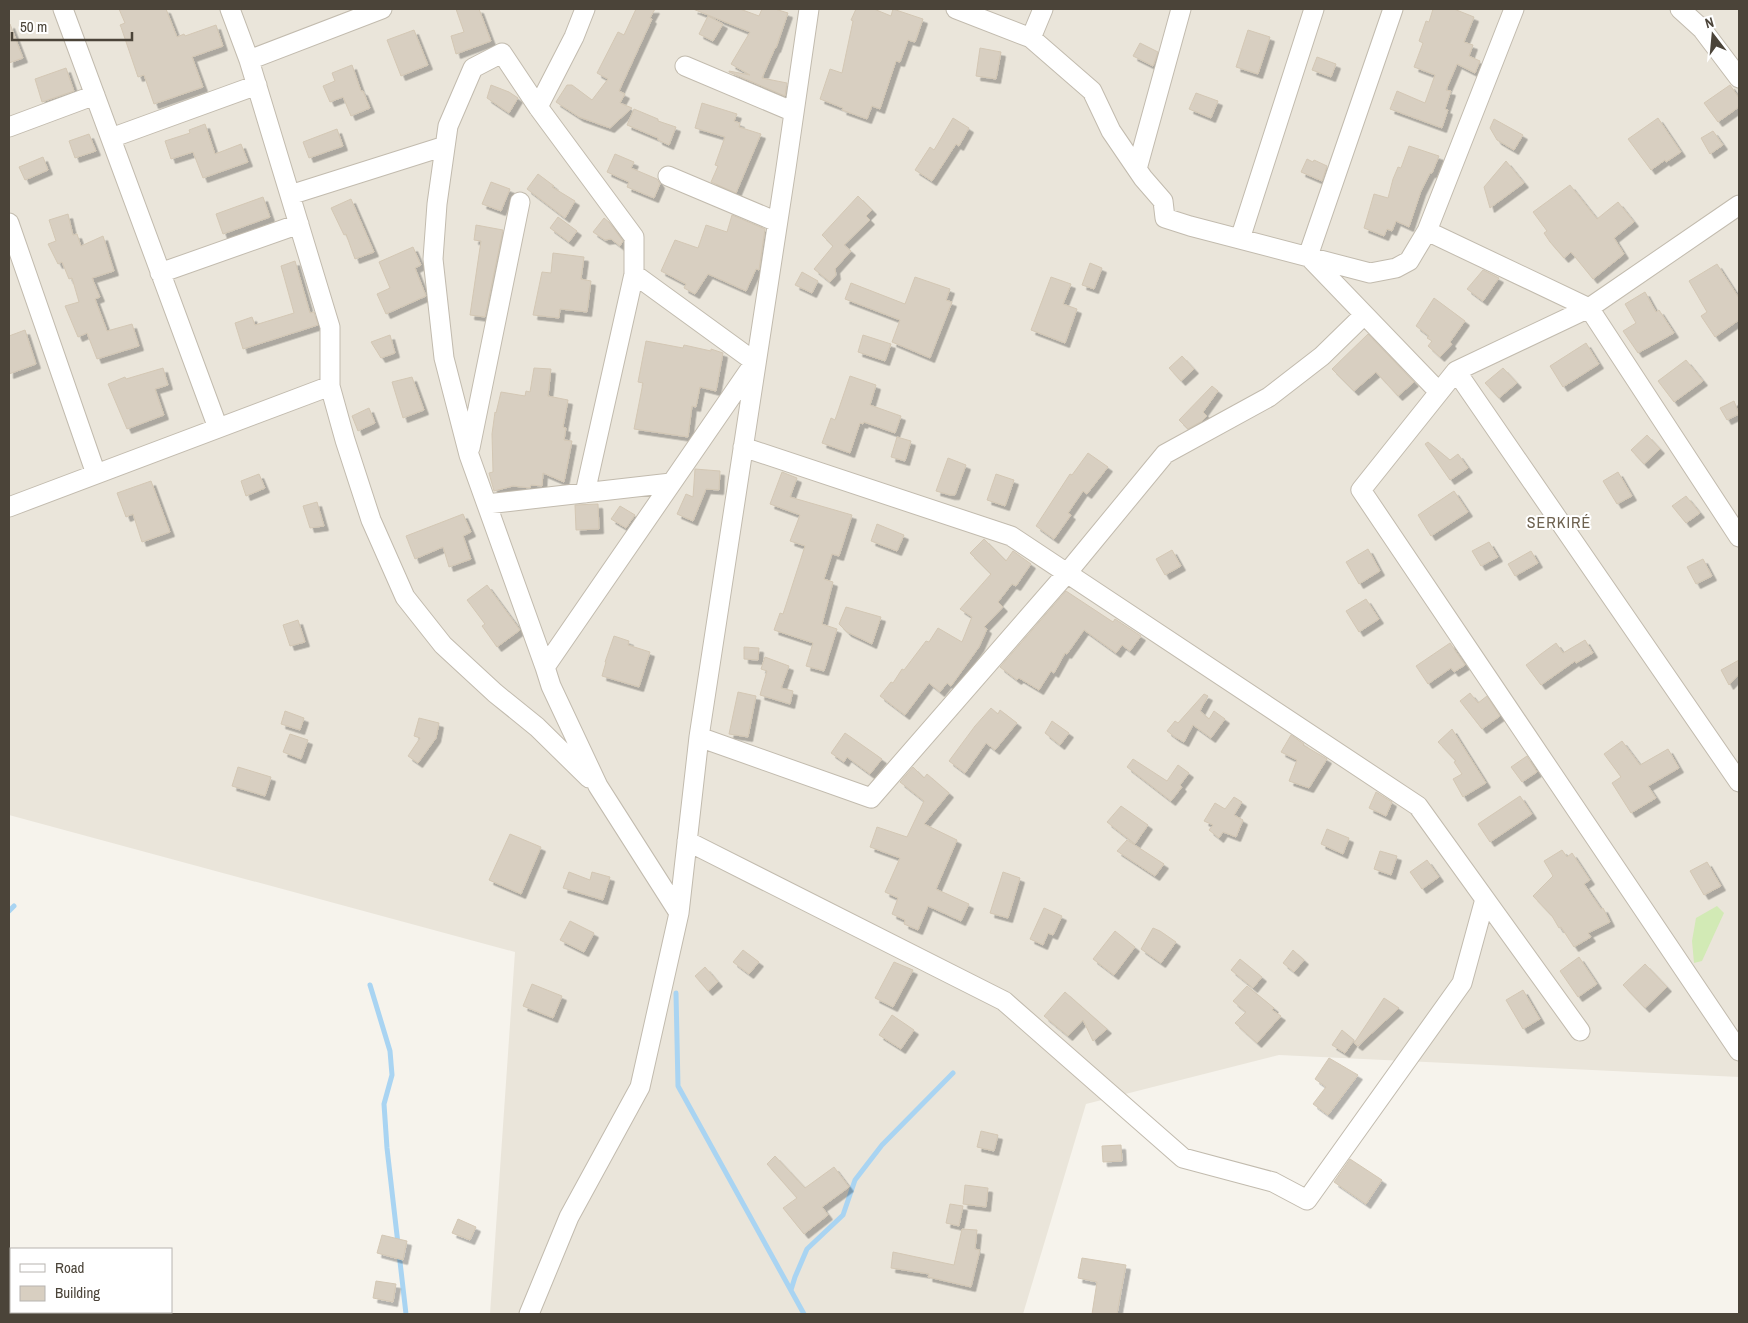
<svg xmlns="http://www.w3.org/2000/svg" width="1748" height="1323" viewBox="0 0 1748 1323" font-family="'Archivo Narrow',sans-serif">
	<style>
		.residential { fill: #eae5da }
		.green { fill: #d2eab5 }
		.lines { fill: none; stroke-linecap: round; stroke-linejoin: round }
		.stream { stroke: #a9d4f2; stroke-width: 5 }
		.building { fill: #d8cfc1; stroke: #d3c7b4; filter: url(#shadow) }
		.street-casing { stroke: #c2bbae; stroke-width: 21 }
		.street { stroke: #fff; stroke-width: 19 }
		.labels { text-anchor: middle; stroke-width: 4; stroke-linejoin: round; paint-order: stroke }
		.quarter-label { font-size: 16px; letter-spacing: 1px; fill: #6e6250; stroke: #fff }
	</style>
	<defs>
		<filter id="shadow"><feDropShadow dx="4.5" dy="4.5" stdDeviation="0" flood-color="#0004"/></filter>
	</defs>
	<rect width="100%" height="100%" fill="#f6f3ec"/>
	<path class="residential" d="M9 9H1739V1077L1279 1055 1086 1104 1023 1314H490L515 952 9 815Z"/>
	<path class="green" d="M1717 906 1724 913 1702 961 1694 963 1692 941 1696 918Z"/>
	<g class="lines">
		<path class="stream" d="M9 911 14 906
			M370 985 390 1051 392 1075 384 1104 387 1148 398 1244
			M676 993 678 1086 804 1314
			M399 1253 406 1314
			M791 1290 795 1277 807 1249 843 1215 855 1180 882 1145 953 1073"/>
	</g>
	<path class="building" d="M119 9H166L177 37 184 34 185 36 216 25 223 46 192 57 203 87 154 104 144 75 138 77 121 27 120 25 125 23Z
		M456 9H479L491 41 456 54 451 36 464 32Z
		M636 9H655L650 18 652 19 619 91 625 94 620 103 632 108 610 128 579 117 556 102 567 85H572L592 100 608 79 597 73 618 32 624 35Z
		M693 9H740L759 16 762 9H775L788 13 776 48H775L762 78 787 83 785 96 729 72V71L750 75 731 64 750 32Z
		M856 9H874L891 16 893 9 923 19 915 42 908 40 900 62 896 61 880 109 872 106 867 119 842 110 843 108 820 99 830 69 842 73 853 21 851 20Z
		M1433 9H1454L1474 17 1464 42 1473 45 1469 56 1480 61 1475 73 1457 64 1446 90 1451 91 1445 109 1448 110 1442 128 1390 109 1397 91 1425 103 1435 75 1414 67 1423 43 1419 41 1426 21 1429 22Z
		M708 16 723 24 713 41 699 34Z
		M9 24H10L23 58 9 63Z
		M414 30 428 65 401 76 387 40Z
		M1248 30 1270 37 1258 74 1236 67Z
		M1140 43 1158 52 1153 66 1133 56Z
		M980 48 1001 52 996 79 976 76Z
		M1317 57 1336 64 1331 77 1312 70Z
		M352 65 361 91H363L370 108 351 116 343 97 330 102 323 86 335 81 332 73Z
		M66 68 74 91 42 102 35 79Z
		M491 85 509 92 518 98 509 113 487 98Z
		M1730 85 1739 98V107L1718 122 1704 103Z
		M1196 93 1218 101 1211 118 1189 109Z
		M702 103 737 114 734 121 740 123 739 127 761 134 736 193 711 182 718 166 715 165 725 137 695 128Z
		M634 109 658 119V121L676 127 669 145 658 140V138L627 125Z
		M953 118 969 128 959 146 956 144 932 181 915 170 930 147 934 150Z
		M1658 118 1681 152 1666 162 1665 160 1651 170 1628 139Z
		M1494 119 1523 135 1514 150 1497 140 1490 128Z
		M205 124 215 154 241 144 248 162 203 178 193 152 171 159 165 141 190 133 189 130Z
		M337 129 343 146 309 158 303 142Z
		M1713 131 1723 145 1710 154 1701 138Z
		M89 134 96 151 75 158 69 141Z
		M1409 146 1439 156 1432 173H1430L1421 191 1409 227 1396 221 1392 231 1387 229 1384 236 1364 228 1374 194 1388 198 1393 179 1398 167 1401 168Z
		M615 154 634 162 631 168 657 179 660 184 654 198 627 187 629 182 607 172Z
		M43 157 48 170 25 180 19 167Z
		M1307 159 1313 162 1314 160 1327 166 1322 181 1301 172Z
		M1506 161 1524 183 1490 208 1484 187Z
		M538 174 554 186 552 187 575 201 565 218 527 189Z
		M491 182 510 189 501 211 482 204Z
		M1570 185 1597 219 1618 202 1634 222 1614 238 1624 254 1593 279 1571 252 1564 258 1550 242 1544 233 1547 231 1533 212Z
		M858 196 872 210 866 216 870 220 844 245 851 251 835 269 836 275 830 282 814 269 833 246 822 235Z
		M263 197 270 217 223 234 216 214Z
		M351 199 374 252 355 259 346 234 344 235 331 208Z
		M68 214 73 235 77 234 81 246 103 236 114 271 92 278 100 297 95 299 107 331 132 324 139 346 97 359 87 333 78 337 65 306 79 302 72 278 69 279 62 262 58 264 48 244 56 241 49 220Z
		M732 215 765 229 759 270 756 269 746 291 708 274 695 294 684 288 686 284 661 271 675 240 698 248 706 225 727 232Z
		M558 217 577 231 569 242 550 228Z
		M604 218 609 222 623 241 620 246 611 239 605 240 593 232Z
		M476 225 503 230 485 317 470 315 481 241 474 240Z
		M413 247 421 265 415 268 426 296 386 314 377 294 390 288 379 262Z
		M553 253 584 257 581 279 591 281 587 312 560 309 559 318 533 315 542 272 551 273Z
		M295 261 310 313 314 312 318 325 243 349 235 323 252 317 255 325 294 313 281 266Z
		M1090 263 1102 268 1094 289 1082 285Z
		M1717 264 1739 298V320L1715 337 1701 316 1707 312 1689 281Z
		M1483 270 1499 278 1483 301 1467 289Z
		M802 272 818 281 812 293 795 285Z
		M915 277 950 289 946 300 952 302 930 358 892 342 900 320 845 299 851 283 905 304Z
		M1051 277 1071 284 1063 304 1077 309 1065 343 1031 330Z
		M1645 292 1656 312 1659 310 1674 333 1638 353 1623 331 1636 323 1625 304Z
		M1434 298 1465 321 1450 342 1452 344 1440 357 1428 346 1432 341 1427 338 1429 336 1416 326Z
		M25 330 36 364 9 374V336Z
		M1368 334 1414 382 1398 396 1376 372 1354 391 1332 369Z
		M390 335 395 353 381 358 371 342Z
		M863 335 891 344 885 361 858 352Z
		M646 341 683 348 684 345 711 351V349L723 353 716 391 700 387 696 407 692 406 688 437 634 429 643 383 638 382Z
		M1586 343 1599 364 1563 387 1550 366Z
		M1182 356 1194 369 1181 381 1169 368Z
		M1686 360 1703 381 1674 402 1658 381Z
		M163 368 168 385 155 389 164 415 127 429 108 384 125 377 126 379Z
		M534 368 551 369 548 396 568 400 563 427 566 428 564 440 572 441 564 482 543 473 542 486 531 485 530 488 513 486 494 491 489 473 493 472 492 434 495 412 496 413 501 392 525 396 526 391 530 392Z
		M1503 368 1517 383 1499 398 1485 383Z
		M850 376 876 385 870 405 901 416 895 433 864 422 863 424 860 423 850 453 822 443 831 418 835 420Z
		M412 377 424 410 403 418 392 382Z
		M1212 386 1218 391 1203 412 1207 416 1202 421 1188 429 1179 420Z
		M1734 401 1739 414 1727 420 1720 408Z
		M369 408 375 423 358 431 352 416Z
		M1647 435 1660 449 1644 464 1631 450Z
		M897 437 911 441 905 461 891 457Z
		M1428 442 1450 460 1458 454 1468 468 1450 480 1425 444Z
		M1088 453 1108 467 1087 494 1083 491 1068 513 1071 515 1054 539 1036 526 1070 474 1072 475Z
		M948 458 966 465 955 495H950L936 491Z
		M695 469 720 471 719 490 706 489 693 521 677 514 686 494 693 497Z
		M782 472 797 478 790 497 852 515 839 556 832 554 824 579 833 582 822 624 837 629 824 671 806 666 813 643 774 630 780 613 783 614 805 546 790 541 800 515 770 504Z
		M1618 472 1632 496 1617 504 1603 481Z
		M259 474 265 488 246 496 241 481Z
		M996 474 1014 480 1005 506 987 500Z
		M151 481 170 532 142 542 133 514 126 517 117 493Z
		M1454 491 1468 512 1431 536 1418 515Z
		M1686 496 1700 513 1686 523 1672 506Z
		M317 502 324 526 310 528 303 506Z
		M598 504 599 529 576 530 575 505Z
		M620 506 635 515 626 528 611 519Z
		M463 514 471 532 463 536 471 559 449 567 443 547 415 559 406 536Z
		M877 524 904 535 897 551 871 541Z
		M984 539 1006 561 1013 551 1031 564 1016 586 1012 584 998 602 1003 607 984 627 987 629 979 647 951 686 947 683 940 692 929 683 905 715 880 696 891 682 893 683 902 669 904 670 926 641 929 642 938 628 962 642 972 617 960 609 991 574 970 553Z
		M1489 542 1498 557 1481 566 1472 551Z
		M1368 549 1380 571 1359 584 1346 562Z
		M1172 550 1181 566 1165 575 1156 559Z
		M1531 551 1538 563 1515 576 1508 564Z
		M1703 559 1712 576 1696 584 1687 567Z
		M487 585 520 630 497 647 482 626 485 624 467 600Z
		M1066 591 1113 622 1115 619 1141 636 1130 651 1122 645 1116 653 1084 630 1067 654 1065 653 1054 673 1051 671 1039 690 1019 678 1017 680 1000 667Z
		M1366 599 1379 619 1359 632 1346 611Z
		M846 607 881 617 872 644 847 632 839 624Z
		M298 620 305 642 290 646 283 625Z
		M614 636 629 641 628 645 650 652 639 687 602 676 606 662H605Z
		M1585 640 1593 653 1576 663 1575 661 1541 685 1526 665 1556 643 1563 653Z
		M1450 643 1465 665 1454 672 1451 668 1428 684 1416 666Z
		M744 647 759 648 758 660 744 659Z
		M765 657 789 666 781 688 793 691 790 704 760 695 767 671 761 669Z
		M1739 660V674L1729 685 1721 670Z
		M738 692 756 696 748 737 729 734Z
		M1470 693 1478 703 1487 696 1500 716 1482 729 1460 701Z
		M1204 694 1208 696 1200 711 1209 719 1214 711 1225 719 1211 738 1193 725 1184 742 1175 737 1167 731 1175 721 1178 723Z
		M991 708 998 714 1000 710 1017 723 995 750 986 743 965 773 949 761 975 726Z
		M285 711 304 718 300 730 281 724Z
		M419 718 439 723 436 738 418 763 408 756 420 738 414 736Z
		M1052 721 1069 733 1060 745 1045 733Z
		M1452 729 1486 783 1463 797 1453 779 1462 774 1454 762 1456 761 1438 742Z
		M845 733 882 759 870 774 847 757 844 762 831 753Z
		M290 734 308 740 301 759 283 752Z
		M1291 735 1304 744 1303 745 1327 759 1309 788 1289 781 1297 760 1281 752Z
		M1622 741 1640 765 1668 749 1679 768 1648 786 1656 798 1631 813 1612 783 1621 777 1604 754Z
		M1527 756 1537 772 1522 782 1511 767Z
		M1133 759 1167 781 1178 765 1189 773 1180 785 1182 787 1171 801 1127 767Z
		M238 767 271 777 265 796 232 786Z
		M913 767 924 778 927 774 949 793 924 824 957 840 936 889 969 904 961 921 928 906 918 930 904 924 905 920 892 914 898 898 885 892 900 858 870 847 877 827 907 837 924 801 900 782Z
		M1376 792 1392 802 1386 816 1369 808Z
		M1520 796 1532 814 1490 842 1478 824Z
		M1234 797 1242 802 1234 815 1243 820 1236 837 1223 832 1219 838 1209 830 1213 825 1204 821 1215 803 1225 809Z
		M1121 806 1148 825 1135 844 1107 822Z
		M1327 829 1349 838 1343 854 1321 844Z
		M510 834 541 847 521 894 489 880Z
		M1127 840 1164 864 1155 876 1117 851Z
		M1562 850 1567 857 1572 853 1590 880 1584 884 1601 909 1603 908 1610 922 1588 933 1591 937 1574 947 1561 927 1559 928 1552 916 1533 896 1553 876 1544 861Z
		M1380 851 1397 856 1391 875 1374 869Z
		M1427 860 1439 877 1422 889 1410 872Z
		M1707 862 1721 886 1704 895 1690 871Z
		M569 872 590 880 592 872 610 877 603 900 563 888Z
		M1003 872 1020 878 1008 918 990 913Z
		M1044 908 1062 916 1053 935 1048 933 1043 945 1030 939Z
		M570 921 594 933 584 952 560 940Z
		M1153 928 1160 931 1176 942 1161 963 1141 949Z
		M1115 931 1135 947 1114 975 1093 959Z
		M743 950 759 962 749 974 733 962Z
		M1293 950 1304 960 1294 972 1283 963Z
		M1579 957 1597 984 1578 997 1560 971Z
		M1240 959 1262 977 1253 988 1231 970Z
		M894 962 913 970 893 1007 875 998Z
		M1645 964 1667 987 1645 1008 1623 985Z
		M705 967 718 982 708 991 695 976Z
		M532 984 562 996 553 1018 523 1006Z
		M1247 986 1274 1008 1272 1010 1281 1016 1257 1043 1235 1023 1246 1012 1233 1001Z
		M1523 990 1540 1019 1523 1029 1506 1000Z
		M1065 992 1107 1029 1093 1041 1083 1020 1068 1036 1044 1016Z
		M1384 998 1399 1008 1358 1046 1354 1043Z
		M892 1015 914 1030 901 1049 879 1035Z
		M1342 1030 1354 1040 1345 1053 1332 1045Z
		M1329 1058 1358 1075 1328 1115 1313 1104 1326 1087 1315 1079Z
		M981 1131 998 1135 994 1151 977 1147Z
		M1121 1145 1122 1161 1103 1162 1102 1146Z
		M775 1156 805 1188 834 1167 849 1187 822 1207 828 1215 804 1234 783 1208 797 1198 767 1164Z
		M1350 1159 1382 1180 1366 1204 1334 1182Z
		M965 1185 988 1188 986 1207 963 1204Z
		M950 1204 963 1206 959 1226 946 1223Z
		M458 1219 476 1227 470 1240 452 1233Z
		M962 1229 977 1230 975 1249 980 1250 971 1287 928 1277 929 1274 891 1268 893 1252 954 1265Z
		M382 1235 407 1241 403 1260 377 1253Z
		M1082 1258 1126 1265 1117 1314H1092L1097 1282 1078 1278Z
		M376 1281 396 1284 393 1302 373 1298Z"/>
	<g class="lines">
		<defs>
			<path id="street" d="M63 9 218 428
				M230 9 249 60 330 327V386L345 440 371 520 405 597 443 645 495 693 537 727 589 778
				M956 9 1031 38 1092 91 1111 131 1143 178 1163 201 1165 218 1190 226 1370 273 1396 268 1409 261 1427 231 1514 9
				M1393 9 1308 256 1439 392
				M1680 9 1702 29 1739 78
				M1031 38 1043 9
				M249 60 382 9
				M685 66 794 112
				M538 107 574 37 585 9
				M9 127 95 95
				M111 138 257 85
				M1137 169 1181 9
				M668 176 777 222
				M290 195 445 146
				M1739 205 1589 308 1456 371 1361 490 1739 1051
				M9 223 96 474
				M1427 231 1589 308 1739 537
				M1240 239 1314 9
				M160 273 299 224
				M1456 371 1739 782
				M743 447 1011 536 1418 806 1580 1031
				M470 448 520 202
				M585 493 634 274
				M487 504 671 483
				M9 507 330 386
				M545 667 755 362 634 274V237L538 107 502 53 473 68 448 126 437 204 433 259 444 358 469 455 545 667 551 686 598 786 679 913
				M699 737 871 798 1067 573 1165 454 1269 397 1322 356 1364 315
				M687 841 1004 1001 1183 1158 1273 1182 1307 1200 1462 983 1485 899
				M529 1314 569 1217 640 1087 679 913 699 737 786 168 809 9"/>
		</defs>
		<use href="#street" class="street-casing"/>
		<use href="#street" class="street"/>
	</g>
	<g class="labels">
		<g class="quarter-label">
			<text x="1559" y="528">SERKIRÉ</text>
		</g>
	</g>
	<rect width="1748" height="1323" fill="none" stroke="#4b4439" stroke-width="20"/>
	<rect x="10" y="1248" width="162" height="65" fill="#ffffff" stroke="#b7b4b0"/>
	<rect x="20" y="1264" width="25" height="8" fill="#ffffff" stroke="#b7b4b0"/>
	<text x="55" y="1273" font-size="15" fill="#4b4439">Road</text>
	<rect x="20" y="1286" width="25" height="15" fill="#d8cfc1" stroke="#b7b4b0"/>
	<text x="55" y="1298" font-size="15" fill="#4b4439">Building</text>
	<g transform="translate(1713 35) rotate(344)" stroke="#ffffff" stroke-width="4" paint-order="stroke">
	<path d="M0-4L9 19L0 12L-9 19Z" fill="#4b4439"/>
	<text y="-8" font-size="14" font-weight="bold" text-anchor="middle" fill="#4b4439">N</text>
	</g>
	<path d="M12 32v8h120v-8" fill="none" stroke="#4b4439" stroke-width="2.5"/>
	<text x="20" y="32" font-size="15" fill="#4b4439" stroke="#ffffff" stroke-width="4" paint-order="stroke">50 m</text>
</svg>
